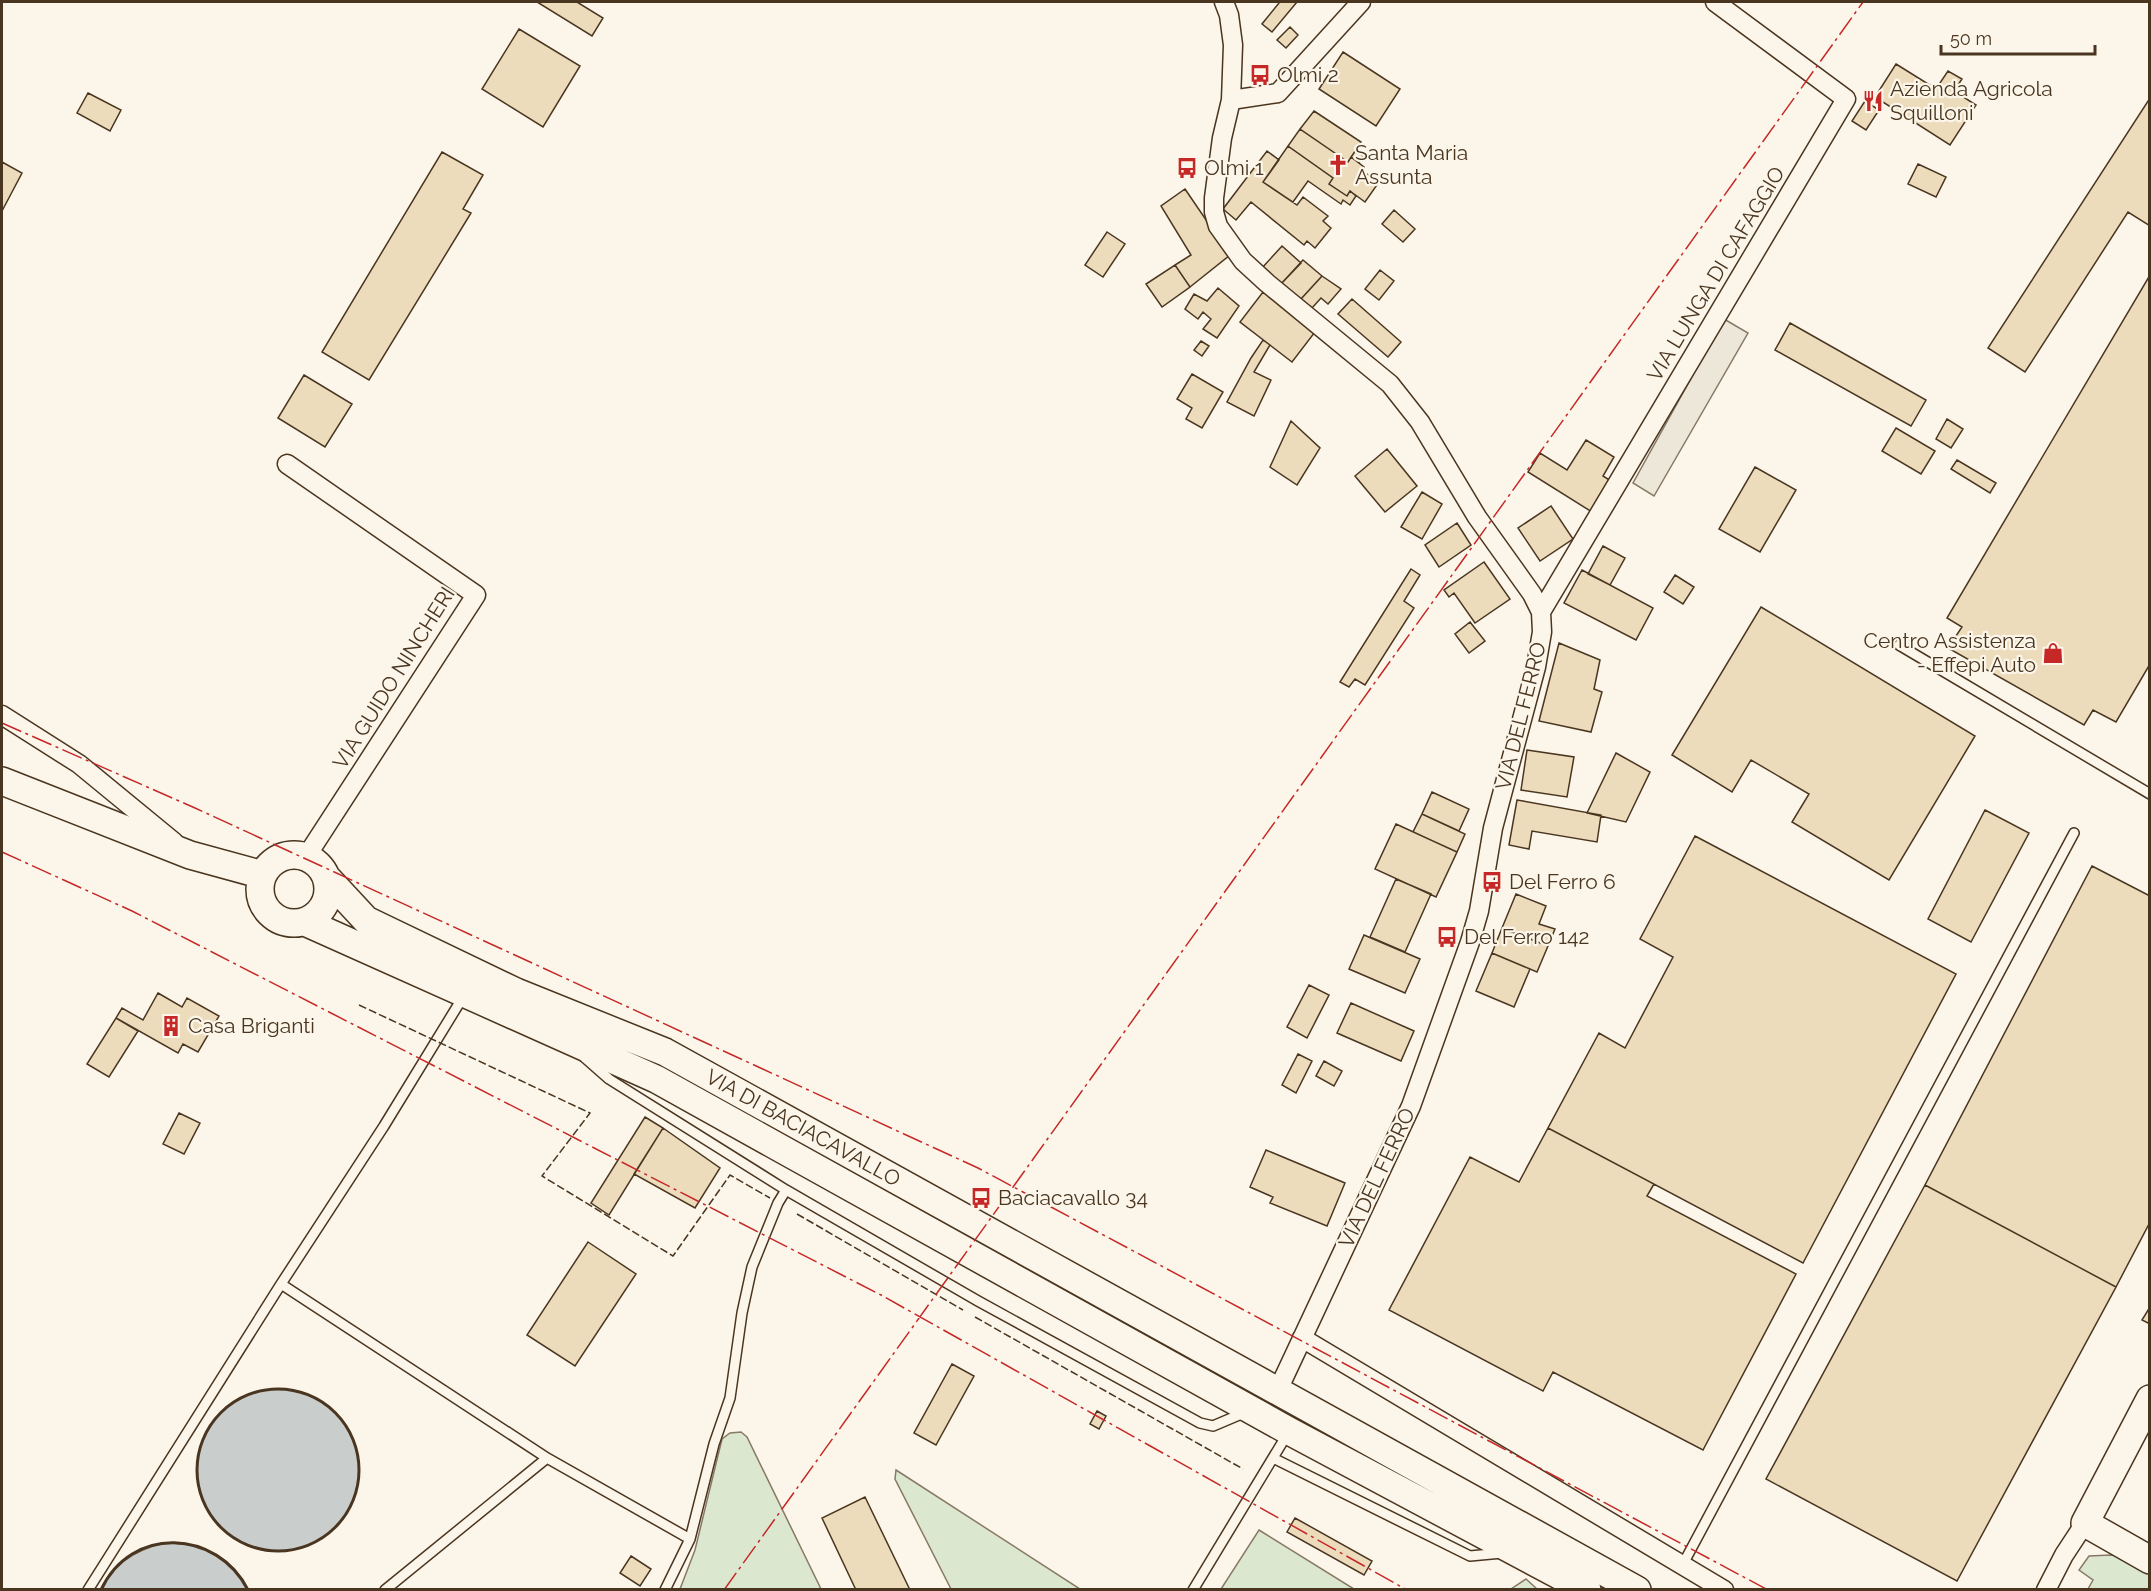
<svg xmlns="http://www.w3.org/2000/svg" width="2151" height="1591" viewBox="0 0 2151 1591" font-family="Raleway,sans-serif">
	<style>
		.green { fill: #dce7d0; stroke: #887966; stroke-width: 1.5 }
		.parking { fill: #ede7d9; stroke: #887966; stroke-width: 1.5 }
		.water { fill: #c9cecd; stroke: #887966; stroke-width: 1.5 }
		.building { fill: #ecdcbc; stroke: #4a3520; stroke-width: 1.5 }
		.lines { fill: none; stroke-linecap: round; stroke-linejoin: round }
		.lane-casing { stroke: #4a3520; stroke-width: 12 }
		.street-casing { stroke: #4a3520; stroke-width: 21 }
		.secondary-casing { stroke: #4a3520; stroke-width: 30 }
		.lane { stroke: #fbf6e9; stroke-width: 9 }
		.street { stroke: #fbf6e9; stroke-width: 18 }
		.secondary { stroke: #fbf6e9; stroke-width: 27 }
		.fence { stroke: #4a3520; stroke-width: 1.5; stroke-dasharray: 8 3; stroke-linecap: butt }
		.wall { stroke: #4a3520; stroke-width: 3 }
		.power { stroke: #c62828; stroke-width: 1.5; stroke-dasharray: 21 4.5 3 4.5; stroke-linecap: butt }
		.labels { text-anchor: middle; stroke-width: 4.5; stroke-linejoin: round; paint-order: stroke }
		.poi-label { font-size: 21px; fill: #4a3520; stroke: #fbf6e9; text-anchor: start }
		.street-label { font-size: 21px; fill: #4a3520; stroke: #fbf6e9 }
	</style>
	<rect width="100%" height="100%" fill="#fbf6e9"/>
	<path class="green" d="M741 1432 747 1437 821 1589H680L695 1550 722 1439 730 1433Z
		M896 1470 1080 1589H951L895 1479Z
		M1259 1530 1354 1589H1221Z
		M2111 1555 2126 1557 2149 1568V1589H2088L2093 1580 2079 1570 2089 1556Z
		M1526 1579 1537 1589H1511Z"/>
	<path class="parking" d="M1724 319 1748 333 1654 496 1633 483Z"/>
	<path class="water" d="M197 1470a81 81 0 1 1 162 0a81 81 0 1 1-162 0Z
		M164 1543C201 1542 231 1556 248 1589H101C113 1563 136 1550 164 1543Z"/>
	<path class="building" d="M537 2H577L603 18 592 36Z
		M1277 2H1297L1272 32 1262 24 1279 3Z
		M1290 27 1298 35 1286 48 1277 40Z
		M519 29 580 66 543 127 482 89Z
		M1343 52 1400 89 1376 126 1319 89Z
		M1896 64 1936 89 1948 71 1962 79 1954 91 1976 105 1950 145 1875 97Z
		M88 93 121 110 110 131 77 113Z
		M2150 98V226L2128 212 2025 372 1988 348Z
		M1865 101 1879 110 1866 130 1852 121Z
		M1314 111 1361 142 1348 162 1300 129Z
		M1300 129 1348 162 1351 157 1364 167 1362 171 1379 182 1365 202 1350 191 1347 196 1329 184 1333 178 1288 146Z
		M1288 146 1333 178 1329 184 1347 196 1350 191 1356 196 1350 205 1343 200 1341 204 1308 181 1293 202 1263 182Z
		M1356 150 1363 156 1359 163 1351 157Z
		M1267 151 1279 160 1263 182 1297 205 1303 197 1328 216 1323 221 1331 228 1315 248 1307 241 1304 245 1251 202 1236 220 1223 209Z
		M442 152 483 175 463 209 471 213 369 380 322 352Z
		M2 162 22 173 2 211Z
		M1918 164 1946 177 1936 197 1908 184Z
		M1185 189 1230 255 1190 287 1175 265 1191 255 1161 206Z
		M1394 210 1415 229 1403 242 1382 224Z
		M1107 232 1125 244 1103 277 1085 265Z
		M1282 246 1301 263 1281 284 1262 268Z
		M1303 260 1322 276 1301 299 1281 284Z
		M1175 265 1190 287 1162 307 1146 284Z
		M1380 270 1394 281 1379 300 1365 289Z
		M2150 275V664L2116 722 2093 710 2084 725 1948 648 1962 627 1947 618Z
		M1322 276 1341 289 1328 304 1321 298 1312 308 1301 299Z
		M1218 288 1239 306 1217 338 1203 329 1211 319 1203 312 1198 319 1185 309 1194 294 1207 301Z
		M1263 292 1315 332 1292 362 1240 322Z
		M1352 299 1401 342 1388 357 1338 314Z
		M1790 323 1926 400 1911 426 1775 350Z
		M1263 340 1270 345 1254 372 1271 380 1254 416 1227 402 1251 358Z
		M1201 341 1209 346 1202 356 1194 350Z
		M1192 374 1223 392 1202 428 1186 419 1192 408 1177 399Z
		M304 375 352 404 325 447 278 418Z
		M1947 419 1963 429 1951 448 1936 439Z
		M1291 421 1320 448 1297 485 1270 467Z
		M1896 428 1935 451 1921 474 1882 451Z
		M1586 440 1614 457 1603 476 1611 481 1592 512 1528 472 1540 453 1567 470Z
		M1387 449 1417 486 1385 512 1355 476Z
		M1957 460 1996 483 1990 493 1951 469Z
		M1755 467 1796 490 1760 552 1719 529Z
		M1422 492 1442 504 1422 539 1401 527Z
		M1551 506 1573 539 1540 561 1518 528Z
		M1457 523 1471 545 1439 567 1425 545Z
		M1603 546 1625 558 1610 585 1588 574Z
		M1484 562 1510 599 1475 623 1454 593 1449 597 1444 590Z
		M1411 569 1420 575 1404 601 1414 608 1365 685 1355 679 1349 687 1340 682Z
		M1582 570 1653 608 1636 640 1564 603Z
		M1675 575 1694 587 1683 604 1664 592Z
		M1761 607 1975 736 1889 880 1792 822 1809 794 1751 760 1732 792 1672 755Z
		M1470 622 1485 641 1469 653 1455 634Z
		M1559 643 1600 660 1594 689 1602 692 1591 732 1539 721Z
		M1527 750 1574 757 1567 797 1521 790Z
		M1616 753 1650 772 1626 822 1587 813Z
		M1432 792 1469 809 1459 831 1422 814Z
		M1517 800 1601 815 1597 842 1532 831 1529 849 1509 845Z
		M1985 810 2029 833 1971 942 1928 919Z
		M1422 814 1465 834 1457 852 1413 832Z
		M1396 824 1457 852 1436 897 1375 869Z
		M1695 836 1956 974 1803 1263 1548 1128 1599 1033 1625 1048 1673 957 1640 939Z
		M2092 866 2150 896V1222L2116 1287 1925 1185Z
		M1396 879 1431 894 1405 952 1370 937Z
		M1516 894 1546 906 1539 924 1555 929 1548 946 1502 928Z
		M1502 928 1548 946 1537 972 1492 953Z
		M1364 935 1420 959 1405 993 1349 969Z
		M1492 953 1530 969 1514 1007 1476 991Z
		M1309 985 1329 995 1307 1038 1287 1027Z
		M158 993 182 1007 187 998 219 1016 198 1052 183 1044 178 1053 116 1018 122 1008 143 1020Z
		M1351 1003 1414 1031 1401 1061 1337 1033Z
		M116 1018 138 1031 109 1077 87 1064Z
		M1298 1054 1312 1061 1296 1093 1282 1085Z
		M1324 1061 1342 1071 1334 1086 1316 1076Z
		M179 1113 200 1123 184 1154 163 1144Z
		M645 1117 663 1128 609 1215 591 1203Z
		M663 1128 720 1168 695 1208 634 1174Z
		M1548 1128 1654 1184 1647 1196 1796 1274 1703 1450 1553 1372 1543 1391 1389 1310 1470 1157 1519 1182Z
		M1266 1150 1345 1183 1327 1226 1270 1203 1273 1197 1250 1187Z
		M1925 1185 2116 1287 1957 1581 1766 1479Z
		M588 1242 636 1274 575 1366 527 1335Z
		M2150 1307V1324L2142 1320Z
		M952 1364 974 1376 936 1445 914 1433Z
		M1097 1411 1106 1416 1099 1429 1090 1424Z
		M865 1497 910 1590H856L822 1518Z
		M1295 1518 1372 1561 1364 1575 1287 1532Z
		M631 1556 651 1569 640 1586 620 1573Z"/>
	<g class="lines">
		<defs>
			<path id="lane" d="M1899 645 2150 794
				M584 1057 609 1079 786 1190 978 1301 1200 1423 1213 1426 1246 1412
				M281 1284 384 1126 463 997
				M1273 1458 1470 1556 1502 1553
				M1682 1566 2074 833
				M88 1590 281 1284 547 1458 690 1539
				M385 1590 547 1458
				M665 1590 690 1539 714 1444 730 1398 742 1313 752 1267 778 1203 786 1190
				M1193 1590 1288 1433"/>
			<path id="street" d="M1224 2 1229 15 1233 45 1231 100 1222 138 1214 198V212L1218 226 1243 261 1267 283 1390 384 1420 422 1477 517 1532 594 1541 612 1542 632 1536 667 1493 828 1479 911 1470 942 1411 1106 1278 1390
				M1231 100 1278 93 1361 2
				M287 464 476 595 306 857
				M1541 612 1846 99 1715 2
				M2 715 79 764 174 842
				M1302 1338 1724 1590
				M2046 1590 2064 1555 2085 1523"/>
			<path id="secondary" d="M2 781 190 855 263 875
				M260 889a34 34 0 1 1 68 0a34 34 0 1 1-68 0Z
				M327 878 366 920 516 992 665 1052 1637 1590
				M305 922 656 1079 1289 1431 1587 1590
				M2150 1399 2085 1523 2150 1560"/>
		</defs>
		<use href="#lane" class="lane-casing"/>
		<use href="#street" class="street-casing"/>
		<use href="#secondary" class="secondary-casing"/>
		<use href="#lane" class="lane"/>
		<use href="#street" class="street"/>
		<use href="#secondary" class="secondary"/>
		<path class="fence" d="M359 1005 590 1113 542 1176 673 1256 730 1175 770 1198
			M797 1214 963 1310
			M975 1317 1243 1469"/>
		<path class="wall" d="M197 1470a81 81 0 1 1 162 0a81 81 0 1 1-162 0Z
			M101 1590C131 1525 217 1529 248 1590"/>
		<path class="power" d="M2 723 195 808 978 1168 1768 1590
			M2 852 132 911 881 1295 1407 1590
			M724 1590 1863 2"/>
	</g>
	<defs>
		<symbol id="bus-bare" viewBox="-9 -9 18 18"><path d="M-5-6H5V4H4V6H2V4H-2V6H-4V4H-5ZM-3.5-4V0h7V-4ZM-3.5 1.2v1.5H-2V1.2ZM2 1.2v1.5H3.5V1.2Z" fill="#c62828" stroke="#fbf6e9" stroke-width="2.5" paint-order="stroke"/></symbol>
		<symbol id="restaurant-bare" viewBox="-9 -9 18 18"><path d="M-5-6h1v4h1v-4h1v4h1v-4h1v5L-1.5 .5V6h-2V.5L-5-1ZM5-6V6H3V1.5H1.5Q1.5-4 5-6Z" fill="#c62828" stroke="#fbf6e9" stroke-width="2.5" paint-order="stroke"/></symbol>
		<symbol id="church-bare" viewBox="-9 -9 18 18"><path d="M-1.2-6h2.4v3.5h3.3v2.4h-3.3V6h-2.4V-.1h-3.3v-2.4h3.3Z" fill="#c62828" stroke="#fbf6e9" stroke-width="2.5" paint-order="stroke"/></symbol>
		<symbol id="shop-bare" viewBox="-9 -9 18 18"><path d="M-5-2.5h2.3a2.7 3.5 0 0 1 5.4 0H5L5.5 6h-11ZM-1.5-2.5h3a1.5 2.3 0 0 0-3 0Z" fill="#c62828" stroke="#fbf6e9" stroke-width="2.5" paint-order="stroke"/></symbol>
		<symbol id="building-bare" viewBox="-9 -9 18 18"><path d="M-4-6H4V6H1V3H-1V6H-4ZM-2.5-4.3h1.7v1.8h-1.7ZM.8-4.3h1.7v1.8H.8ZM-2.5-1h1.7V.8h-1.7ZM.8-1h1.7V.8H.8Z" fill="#c62828" stroke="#fbf6e9" stroke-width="2.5" paint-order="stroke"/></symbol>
	</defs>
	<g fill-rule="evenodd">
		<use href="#bus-bare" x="1245" y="60" width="30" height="30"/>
		<use href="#restaurant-bare" x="1858" y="86" width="30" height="30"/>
		<use href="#church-bare" x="1323" y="150" width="30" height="30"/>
		<use href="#bus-bare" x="1172" y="153" width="30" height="30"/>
		<use href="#shop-bare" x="2038" y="638" width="30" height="30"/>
		<use href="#bus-bare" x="1477" y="867" width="30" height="30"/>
		<use href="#bus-bare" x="1432" y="922" width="30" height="30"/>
		<use href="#building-bare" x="156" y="1011" width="30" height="30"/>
		<use href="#bus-bare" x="966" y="1183" width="30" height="30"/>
	</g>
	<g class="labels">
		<g class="poi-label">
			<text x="1277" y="82">Olmi 2</text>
			<text x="1890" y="96">Azienda Agricola<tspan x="1890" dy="24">Squilloni</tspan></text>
			<text x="1355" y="160">Santa Maria<tspan x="1355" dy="24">Assunta</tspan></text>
			<text x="1204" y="175">Olmi 1</text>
			<text x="2036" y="648" text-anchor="end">Centro Assistenza<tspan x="2036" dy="24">- Effepi Auto</tspan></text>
			<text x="1509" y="889">Del Ferro 6</text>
			<text x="1464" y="944">Del Ferro 142</text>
			<text x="188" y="1033">Casa Briganti</text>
			<text x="998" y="1205">Baciacavallo 34</text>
		</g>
		<g class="street-label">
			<text transform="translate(1716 274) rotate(-59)" y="7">VIA LUNGA DI CAFAGGIO</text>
			<text transform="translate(394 678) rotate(-58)" y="7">VIA GUIDO NINCHERI</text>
			<text transform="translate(1521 716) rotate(-76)" y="7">VIA DEL FERRO</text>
			<text transform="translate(803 1128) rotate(29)" y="7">VIA DI BACIACAVALLO</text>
			<text transform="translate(1377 1178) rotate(-65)" y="7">VIA DEL FERRO</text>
		</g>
	</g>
	<rect width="2151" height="1591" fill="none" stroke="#4a3520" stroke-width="6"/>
	<path d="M1941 45v9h154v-9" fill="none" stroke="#4a3520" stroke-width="3"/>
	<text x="1950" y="45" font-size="18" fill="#4a3520" stroke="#fbf6e9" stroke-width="4.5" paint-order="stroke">50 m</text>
</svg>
